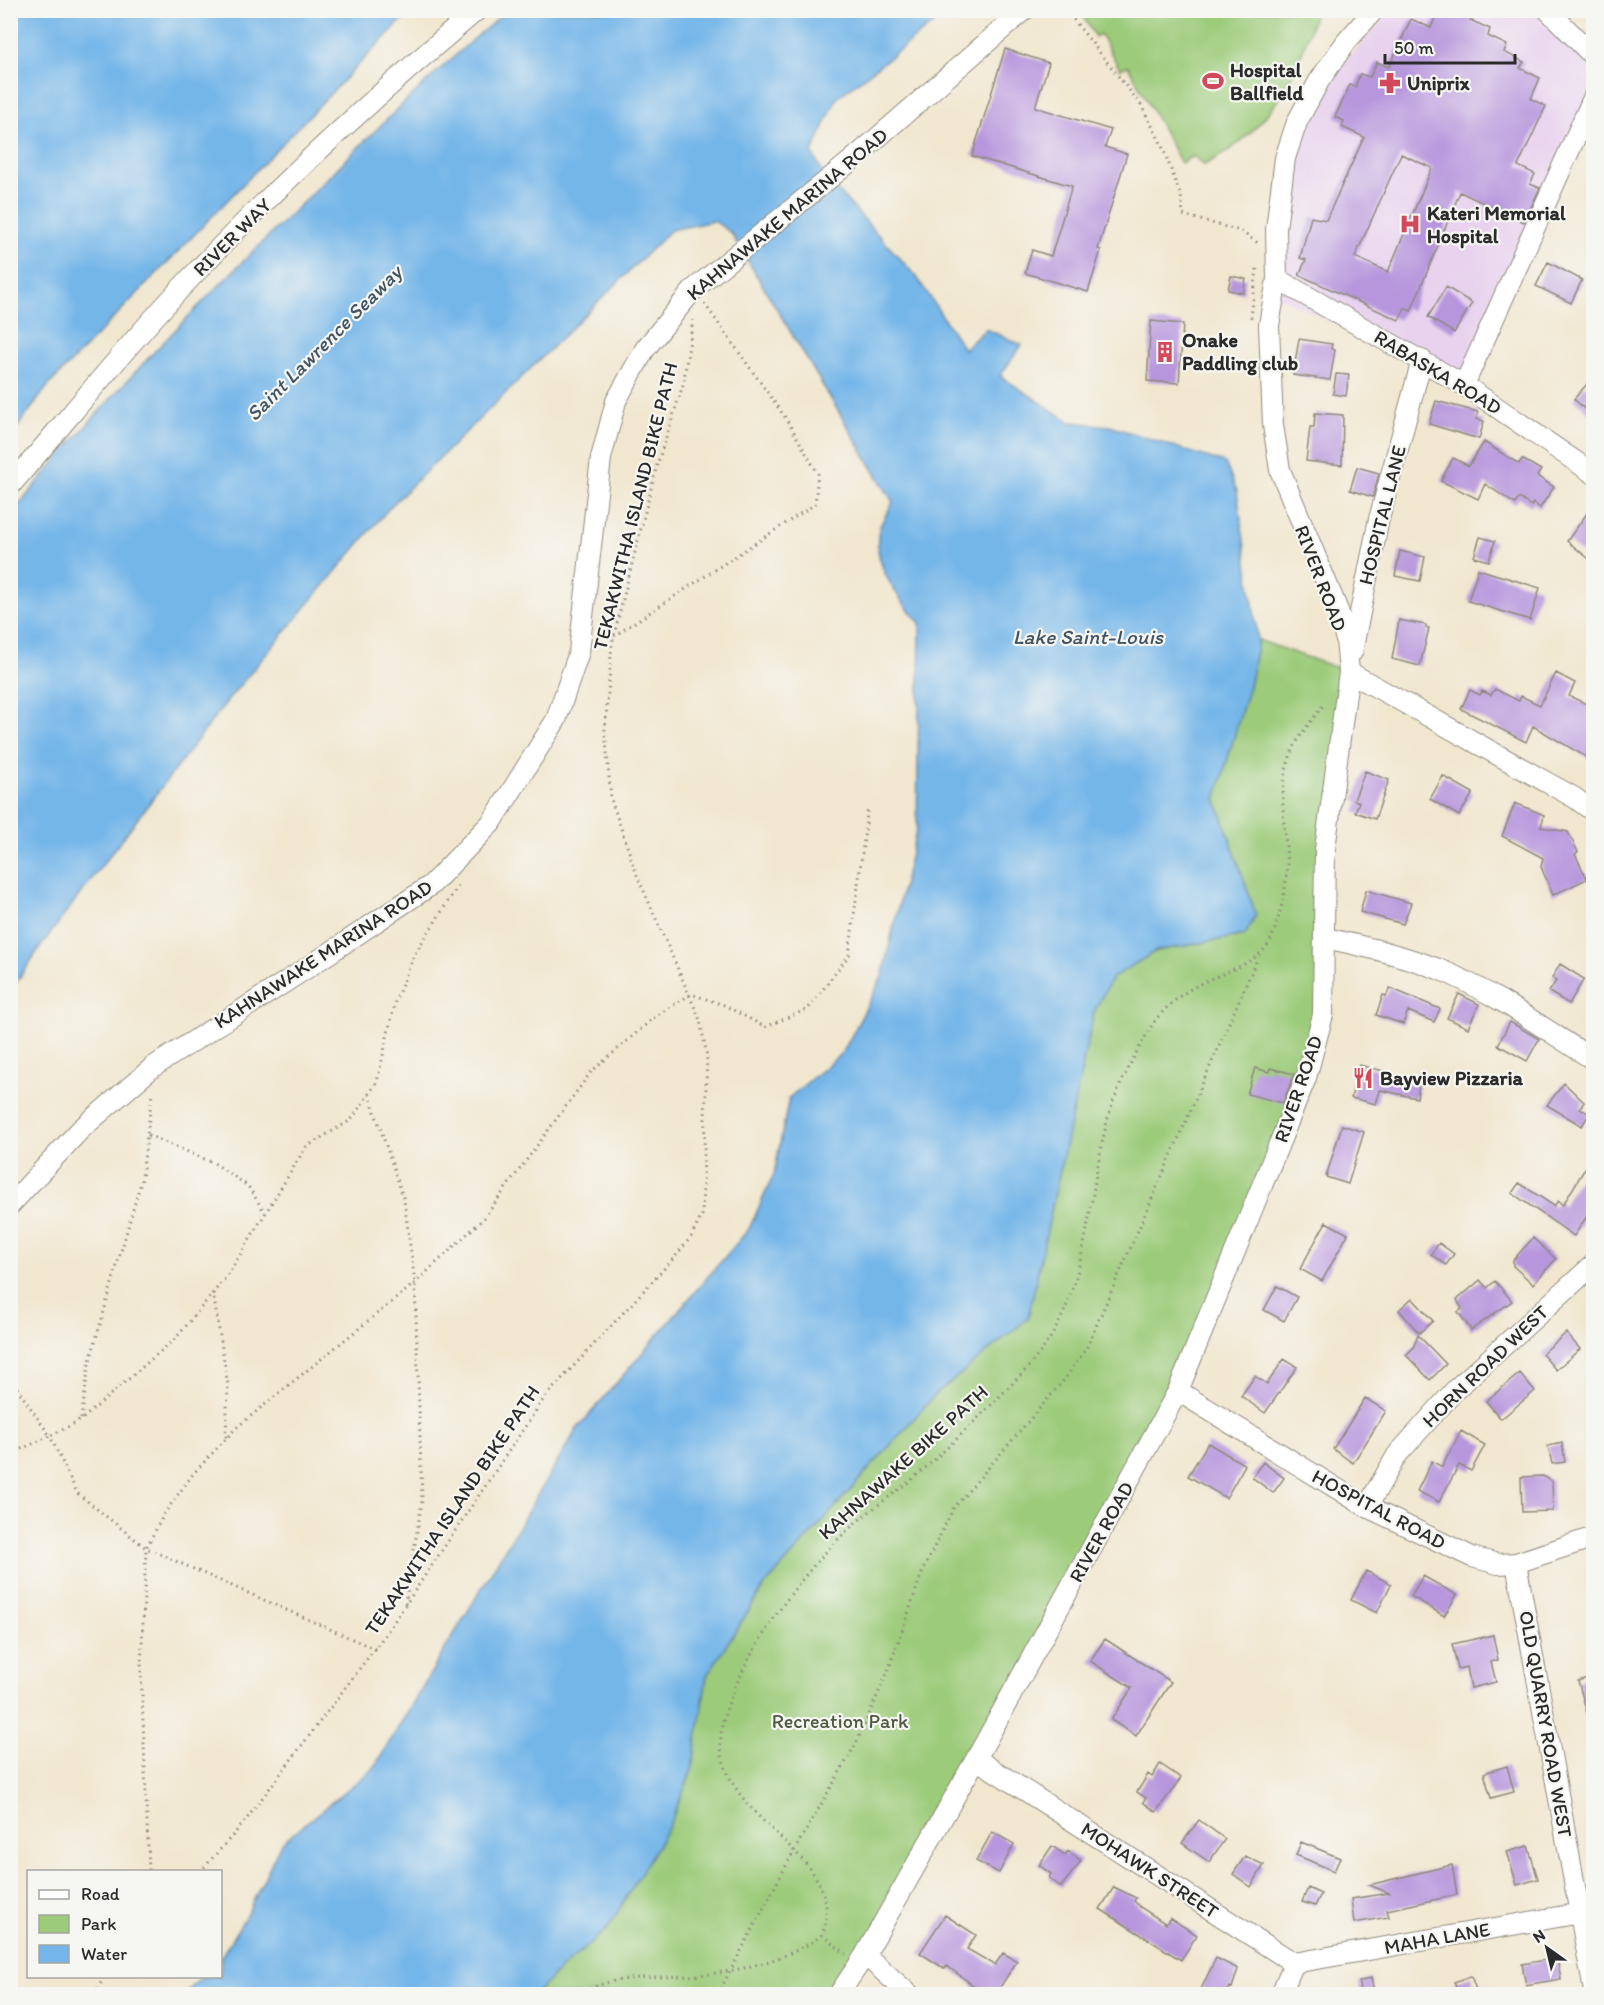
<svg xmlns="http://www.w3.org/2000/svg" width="1604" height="2005" viewBox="0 0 1604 2005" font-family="Itim,sans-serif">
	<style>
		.built { fill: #e8d2ee }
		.green { fill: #9ccb79; stroke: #647b52; stroke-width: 1.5 }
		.water { fill: #74b6e9; stroke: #50708a; stroke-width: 1.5 }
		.building { fill: #b796dd; fill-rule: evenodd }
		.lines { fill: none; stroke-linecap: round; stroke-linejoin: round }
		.minor-casing { stroke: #8e897d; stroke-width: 22 }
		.path { stroke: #8e897d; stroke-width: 3; stroke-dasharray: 1.5 4.5; stroke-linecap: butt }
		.minor { stroke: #fff; stroke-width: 20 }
		.labels { text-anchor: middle; stroke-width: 4.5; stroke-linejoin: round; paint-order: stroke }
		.poi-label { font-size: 20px; font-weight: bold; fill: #2b2b2b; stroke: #f6f6f2; text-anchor: start }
		.street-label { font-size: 20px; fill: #2b2b2b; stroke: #f6f6f2 }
		.park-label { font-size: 20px; fill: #4d5b42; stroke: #f6f6f2 }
		.water-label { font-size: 21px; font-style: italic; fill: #415564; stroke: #f6f6f2 }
	</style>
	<rect width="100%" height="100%" fill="#f6f6f2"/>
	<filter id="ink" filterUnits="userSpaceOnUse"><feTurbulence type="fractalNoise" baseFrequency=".0167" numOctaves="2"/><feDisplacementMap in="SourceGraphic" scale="12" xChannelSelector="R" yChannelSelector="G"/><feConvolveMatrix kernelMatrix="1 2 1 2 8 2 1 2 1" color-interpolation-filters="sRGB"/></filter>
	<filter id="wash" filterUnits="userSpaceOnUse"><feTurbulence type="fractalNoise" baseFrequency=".008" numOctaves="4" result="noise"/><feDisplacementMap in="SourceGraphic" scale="24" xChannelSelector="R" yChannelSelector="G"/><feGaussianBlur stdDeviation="1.35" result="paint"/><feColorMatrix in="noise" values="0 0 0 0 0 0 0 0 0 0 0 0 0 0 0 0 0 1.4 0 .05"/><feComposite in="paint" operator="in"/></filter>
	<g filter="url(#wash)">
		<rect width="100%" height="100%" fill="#f1e7cf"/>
		<path class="built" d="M1391 11H1554L1593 51V83L1463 387 1276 295 1298 154 1314 105 1343 63Z"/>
		<path class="green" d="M1080 11H1315C1299 77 1267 134 1204 165L1193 156 1181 163 1128 66 1120 69 1100 34 1095 37Z
			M1258 640 1349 672 1325 849 1323 1015 1178 1392 839 1994H536L558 1971 608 1928 669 1826 692 1770 707 1675 763 1588 934 1396 1028 1318 1094 1012 1112 978 1156 951 1245 935 1256 915 1216 799 1250 682Z"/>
		<path class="water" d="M11 10 416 11 398 24 48 386 11 436Z
			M507 11H950L837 98 812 153 826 178 916 276 964 349 986 329 1022 345 1000 376 1070 422 1110 426 1225 463 1237 491 1258 640 1250 682 1216 799 1256 915 1245 935 1156 951 1112 978 1094 1012 1028 1318 934 1396 763 1588 707 1675 692 1770 669 1826 608 1928 558 1971 536 1994H185L201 1977 220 1976 221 1957 247 1914 281 1843 374 1768 577 1429 749 1229 774 1174 789 1098 843 1052 882 977 917 827 920 623C899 599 869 563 880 527 883 519 889 510 893 502L731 233 714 221 671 230 390 507 231 696 43 943 11 990V515C98 406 196 307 295 210 365 141 432 72 507 11Z"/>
		<g id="blocks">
			<path class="building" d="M1438 10H1475L1470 20 1490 29 1488 36 1507 45 1504 52 1524 62 1520 68 1540 78 1531 99 1546 106 1518 166 1535 174 1530 184 1540 188 1524 222 1460 192 1411 311 1405 308 1399 320 1299 275 1306 260 1300 258 1311 217 1326 220 1364 137 1342 127 1344 121 1335 117 1350 85 1355 87 1360 74 1370 77 1377 62 1389 67 1411 19 1431 28ZM1401 154 1432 168 1388 272 1355 257Z
				M1005 49 1049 63 1035 107 1111 130 1105 147 1127 154 1098 249 1101 250 1088 292 1025 273 1032 250 1051 256 1072 186 972 156Z
				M1548 262 1582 280 1571 303 1536 286Z
				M1231 276 1246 279 1243 293 1228 290Z
				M1446 287 1472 303 1454 333 1428 317Z
				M1151 321 1183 324 1179 383 1147 381Z
				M1299 339 1332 344 1331 349 1335 350 1330 380 1293 375Z
				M1336 374 1349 375 1346 396 1333 394Z
				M1593 377V417L1574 399Z
				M1436 401 1478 412 1476 419 1484 421 1479 439 1429 424Z
				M1315 413 1343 415 1342 465 1306 461 1310 427H1314Z
				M1484 442 1519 464 1522 459 1541 470 1537 476 1554 487 1540 508 1533 503 1531 506 1519 498 1515 504 1485 484 1478 499 1441 481 1453 458 1469 466Z
				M1357 467 1379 473 1373 497 1350 490Z
				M1593 505V562L1567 541Z
				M1480 537 1495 541 1489 561 1474 557Z
				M1400 551 1425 557 1420 581 1395 576Z
				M1478 569 1540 588 1530 620 1468 601Z
				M1399 620 1426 625V628H1429L1420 666 1392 659Z
				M1556 673 1575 683 1569 696 1593 707V761L1533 726 1526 742 1461 709 1470 690 1480 695 1482 691 1491 695 1495 689 1519 701 1521 696 1540 705Z
				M1365 771 1389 780 1375 819 1355 812 1359 802 1354 800Z
				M1443 776 1473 793 1459 816 1430 799Z
				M1515 803 1544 815 1541 827 1568 832 1578 852 1575 854 1587 879 1553 895 1541 867 1543 858 1502 836Z
				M1366 890 1411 903 1403 924 1360 912Z
				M1560 964 1584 979 1569 1004 1549 992 1556 981 1552 978Z
				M1390 988 1440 1009 1434 1022 1408 1011 1403 1024 1376 1015 1383 995 1386 996Z
				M1459 994 1479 1004 1468 1028 1447 1018Z
				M1510 1022 1539 1039 1527 1061 1498 1045Z
				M1359 1065 1388 1072 1386 1077 1419 1085 1417 1098 1380 1090 1376 1104 1351 1098Z
				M1255 1068 1269 1072 1270 1068 1294 1074 1283 1103 1247 1094Z
				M1564 1083 1584 1102 1580 1108 1589 1114 1582 1126 1547 1105Z
				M1342 1125 1364 1132 1348 1184 1326 1177Z
				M1593 1155V1207L1574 1236 1512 1193 1519 1183 1554 1206 1558 1201 1563 1205Z
				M1326 1222 1348 1234 1322 1281 1300 1269Z
				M1533 1238 1556 1259 1533 1284 1513 1266V1260Z
				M1439 1243 1454 1254 1446 1265 1431 1254Z
				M1480 1280 1487 1288 1495 1281 1512 1301 1471 1330 1458 1312 1462 1309 1457 1300Z
				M1277 1286 1297 1297 1284 1321 1264 1310Z
				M1412 1298 1433 1321 1419 1333 1399 1310Z
				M1566 1333 1580 1349 1556 1370 1542 1354Z
				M1418 1335 1446 1364 1430 1380 1406 1355 1413 1348Z
				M1284 1359 1297 1367 1265 1413 1241 1396 1255 1376 1267 1384Z
				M1520 1373 1535 1391 1501 1419 1486 1401Z
				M1365 1398 1386 1411 1353 1463 1333 1449Z
				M1461 1431 1485 1445 1471 1471 1459 1465 1439 1502 1417 1491 1432 1461 1442 1467Z
				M1208 1443 1245 1465 1226 1498 1188 1476Z
				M1562 1443 1565 1462 1552 1464 1548 1446Z
				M1263 1462 1284 1478 1273 1493 1252 1477Z
				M1543 1476 1552 1481 1553 1511 1522 1512 1521 1477Z
				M1366 1571 1391 1584 1377 1613 1351 1600Z
				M1423 1576 1457 1595 1444 1616 1411 1596Z
				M1493 1635 1498 1660 1491 1662 1496 1682 1471 1688 1467 1667 1458 1669 1452 1644Z
				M1105 1639 1171 1682 1136 1736 1111 1720 1132 1688 1090 1661Z
				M1593 1676V1720H1589L1578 1681Z
				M1160 1764 1181 1778 1156 1812 1143 1802 1146 1798 1137 1792 1148 1774 1152 1777Z
				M1507 1766 1514 1792 1491 1798 1484 1773Z
				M1199 1820 1225 1839 1209 1862 1182 1843Z
				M992 1832 1014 1844 999 1873 976 1861Z
				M1301 1842 1340 1858 1334 1871 1296 1855Z
				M1052 1846 1065 1855 1068 1851 1081 1861 1061 1887 1049 1878 1051 1874 1039 1865Z
				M1528 1846 1538 1879 1517 1885 1507 1852Z
				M1245 1856 1264 1865 1251 1887 1233 1874Z
				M1452 1865 1457 1895 1387 1910 1389 1917 1354 1923 1351 1899 1389 1893 1369 1885Z
				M1114 1887 1136 1898 1134 1901 1140 1907 1166 1924 1170 1918 1197 1935 1181 1960 1100 1909Z
				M1308 1888 1321 1894 1315 1906 1302 1902Z
				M945 1915 976 1935 967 1949 995 1965 1003 1953 1017 1961 995 1995H968L974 1986 947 1966 945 1969 920 1953Z
				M1216 1958 1238 1969 1232 1988 1230 1987 1226 1995H1198Z
				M1557 1958 1561 1979 1526 1985 1522 1964Z
				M1471 1976 1478 1995H1459L1454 1982Z
				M1371 1978 1375 1995H1360L1359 1982Z"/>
		</g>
	</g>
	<g filter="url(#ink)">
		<use href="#blocks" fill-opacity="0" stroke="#8e897d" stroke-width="1.5"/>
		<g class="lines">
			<defs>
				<path id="minor" d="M1548 10 1594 57
					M1277 279 1464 385 1594 474
					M1464 385 1594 96
					M10 486C73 413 132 339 198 270 285 178 380 92 477 10
					M1352 652 1379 519 1422 360
					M1349 672 1575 798 1594 812
					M1325 938C1366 947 1409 956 1448 973 1499 996 1546 1030 1594 1060
					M10 1205 81 1129 153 1067 307 968 431 885 492 822 556 720 579 652 601 458 616 401 645 349 694 289 852 160 1024 10
					M1178 1391 1367 1507 1472 1557 1498 1564 1516 1563 1594 1537
					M1367 1507 1397 1455 1456 1389 1594 1264
					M1516 1563 1594 1991
					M976 1759 1294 1963 1281 1994
					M865 1955 909 1994
					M1294 1963 1581 1913
					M839 1994 865 1955 976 1759 1178 1391 1306 1078 1323 1015 1325 849 1349 672 1346 640 1337 608 1280 470 1273 425 1269 325 1277 279 1276 229 1285 158 1297 122 1319 81 1346 42 1374 10"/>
			</defs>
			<use href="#minor" class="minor-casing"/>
			<path class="path" d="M1066 10 1141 105 1161 143 1181 196 1183 215 1240 231 1258 243
				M1251 318 1257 268
				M614 636 815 504 818 474 787 420 704 303
				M369 1094 404 1200 415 1283 422 1501 405 1604
				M148 1135 214 1163 248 1186 265 1213
				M213 1293 228 1385 226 1438
				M10 1378 50 1436 81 1420 176 1338 227 1276 306 1147 351 1120 377 1082 395 1002 414 955 459 884
				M81 1419 89 1364 142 1178 152 1093
				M10 1454 50 1436 77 1493 146 1548 141 1670 149 1872
				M375 1649 146 1548 164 1514 193 1474 236 1428 415 1283 484 1218 591 1072 656 1016 691 994 724 1005 765 1027 808 1009 849 955 868 807
				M200 1872 242 1825 385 1635 545 1397 674 1258 691 1237 702 1215 707 1056 700 1020 637 875 611 799 605 730 612 643 657 465 683 385 693 320
				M822 1935 846 1954
				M94 1994 105 1976
				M579 1994C612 1975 650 1978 686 1976 728 1974 789 1961 822 1935 855 1846 690 1819 726 1711 746 1649 804 1569 852 1526 872 1508 896 1493 917 1475 945 1451 972 1424 998 1398 1018 1378 1038 1359 1052 1335 1088 1277 1090 1184 1108 1118 1116 1088 1134 1057 1149 1030 1160 1011 1179 995 1198 985 1222 972 1261 964 1272 937 1280 916 1287 887 1287 864 1286 828 1277 795 1289 760 1296 737 1311 722 1325 703
				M718 1994 794 1851 856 1744 888 1671 923 1570 953 1509 1064 1380 1086 1349 1258 957"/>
			<use href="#minor" class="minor"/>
		</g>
	</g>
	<defs>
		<symbol id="stadium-bare" viewBox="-9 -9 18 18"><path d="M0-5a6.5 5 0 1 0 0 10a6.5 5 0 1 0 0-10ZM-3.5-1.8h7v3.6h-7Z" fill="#d1495b" stroke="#f6f6f2" stroke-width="2.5" paint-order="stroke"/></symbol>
		<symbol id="pharmacy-bare" viewBox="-9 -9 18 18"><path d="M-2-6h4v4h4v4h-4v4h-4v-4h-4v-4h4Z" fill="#d1495b" stroke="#f6f6f2" stroke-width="2.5" paint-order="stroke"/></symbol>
		<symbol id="hospital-bare" viewBox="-9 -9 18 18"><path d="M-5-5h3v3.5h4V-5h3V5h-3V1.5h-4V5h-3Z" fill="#d1495b" stroke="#f6f6f2" stroke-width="2.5" paint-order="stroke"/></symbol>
		<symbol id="building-bare" viewBox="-9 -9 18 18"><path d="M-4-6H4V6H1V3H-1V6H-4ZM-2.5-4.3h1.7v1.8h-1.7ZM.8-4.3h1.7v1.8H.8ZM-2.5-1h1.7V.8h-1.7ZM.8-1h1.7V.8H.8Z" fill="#d1495b" stroke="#f6f6f2" stroke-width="2.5" paint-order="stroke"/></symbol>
		<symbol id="restaurant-bare" viewBox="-9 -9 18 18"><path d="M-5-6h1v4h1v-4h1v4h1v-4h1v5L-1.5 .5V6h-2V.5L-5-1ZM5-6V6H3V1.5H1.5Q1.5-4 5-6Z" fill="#d1495b" stroke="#f6f6f2" stroke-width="2.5" paint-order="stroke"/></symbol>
	</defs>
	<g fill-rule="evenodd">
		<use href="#stadium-bare" x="1198" y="66" width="30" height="30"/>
		<use href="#pharmacy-bare" x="1375" y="68" width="30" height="30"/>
		<use href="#hospital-bare" x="1395" y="209" width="30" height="30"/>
		<use href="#building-bare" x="1150" y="337" width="30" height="30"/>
		<use href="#restaurant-bare" x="1348" y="1063" width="30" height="30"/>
	</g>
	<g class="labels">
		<g class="poi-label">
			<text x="1230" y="77">Hospital<tspan x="1230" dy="23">Ballfield</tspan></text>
			<text x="1407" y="90">Uniprix</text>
			<text x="1427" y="220">Kateri Memorial<tspan x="1427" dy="23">Hospital</tspan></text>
			<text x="1182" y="347">Onake<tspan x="1182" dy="23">Paddling club</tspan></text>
			<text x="1380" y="1085">Bayview Pizzaria</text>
		</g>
		<g class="street-label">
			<text transform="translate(787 214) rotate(-40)" y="7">KAHNAWAKE MARINA ROAD</text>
			<text transform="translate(232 237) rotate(-45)" y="7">RIVER WAY</text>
			<text transform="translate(1438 372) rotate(31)" y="7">RABASKA ROAD</text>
			<text transform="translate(635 506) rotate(-76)" y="7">TEKAKWITHA ISLAND BIKE PATH</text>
			<text transform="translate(1382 515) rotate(-76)" y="7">HOSPITAL LANE</text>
			<text transform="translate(1321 578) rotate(69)" y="7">RIVER ROAD</text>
			<text transform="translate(323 954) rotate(-33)" y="7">KAHNAWAKE MARINA ROAD</text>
			<text transform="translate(1298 1089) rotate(-71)" y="7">RIVER ROAD</text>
			<text transform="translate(1485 1366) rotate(-44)" y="7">HORN ROAD WEST</text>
			<text transform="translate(903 1462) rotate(-42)" y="7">KAHNAWAKE BIKE PATH</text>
			<text transform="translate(1379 1509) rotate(28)" y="7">HOSPITAL ROAD</text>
			<text transform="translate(452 1510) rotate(-56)" y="7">TEKAKWITHA ISLAND BIKE PATH</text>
			<text transform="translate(1101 1532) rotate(-61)" y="7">RIVER ROAD</text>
			<text transform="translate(1546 1724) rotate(80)" y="7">OLD QUARRY ROAD WEST</text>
			<text transform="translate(1150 1870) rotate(33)" y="7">MOHAWK STREET</text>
			<text transform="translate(1437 1938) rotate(-10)" y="7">MAHA LANE</text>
		</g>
		<g class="park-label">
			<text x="840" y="1728">Recreation Park</text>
		</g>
		<g class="water-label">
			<text transform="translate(324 343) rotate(-45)" y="7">Saint Lawrence Seaway</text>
			<text x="1088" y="644">Lake Saint-Louis</text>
		</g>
	</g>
	<rect width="1604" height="2005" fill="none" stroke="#f6f6f2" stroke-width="36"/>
	<rect x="27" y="1870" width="195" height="108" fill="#f6f6f2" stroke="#a5a5a2" stroke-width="1.5"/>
	<rect x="39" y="1890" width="30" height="9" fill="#ffffff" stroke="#a5a5a2" stroke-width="1.5"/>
	<text x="81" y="1900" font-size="18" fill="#2b2b2b">Road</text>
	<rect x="39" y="1915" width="30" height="18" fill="#9ccb79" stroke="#a5a5a2" stroke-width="1.5"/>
	<text x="81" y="1930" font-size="18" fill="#2b2b2b">Park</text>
	<rect x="39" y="1945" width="30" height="18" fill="#74b6e9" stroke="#a5a5a2" stroke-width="1.5"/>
	<text x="81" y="1960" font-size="18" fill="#2b2b2b">Water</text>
	<g transform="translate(1547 1948) rotate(326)" stroke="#f6f6f2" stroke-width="4.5" paint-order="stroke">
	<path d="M0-4.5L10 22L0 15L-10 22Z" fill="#2b2b2b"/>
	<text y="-9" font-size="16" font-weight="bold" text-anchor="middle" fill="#2b2b2b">N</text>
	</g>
	<path d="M1385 54v9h130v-9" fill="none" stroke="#2b2b2b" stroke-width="3"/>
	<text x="1394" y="54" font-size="18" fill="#2b2b2b" stroke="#f6f6f2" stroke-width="4.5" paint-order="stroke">50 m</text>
</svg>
